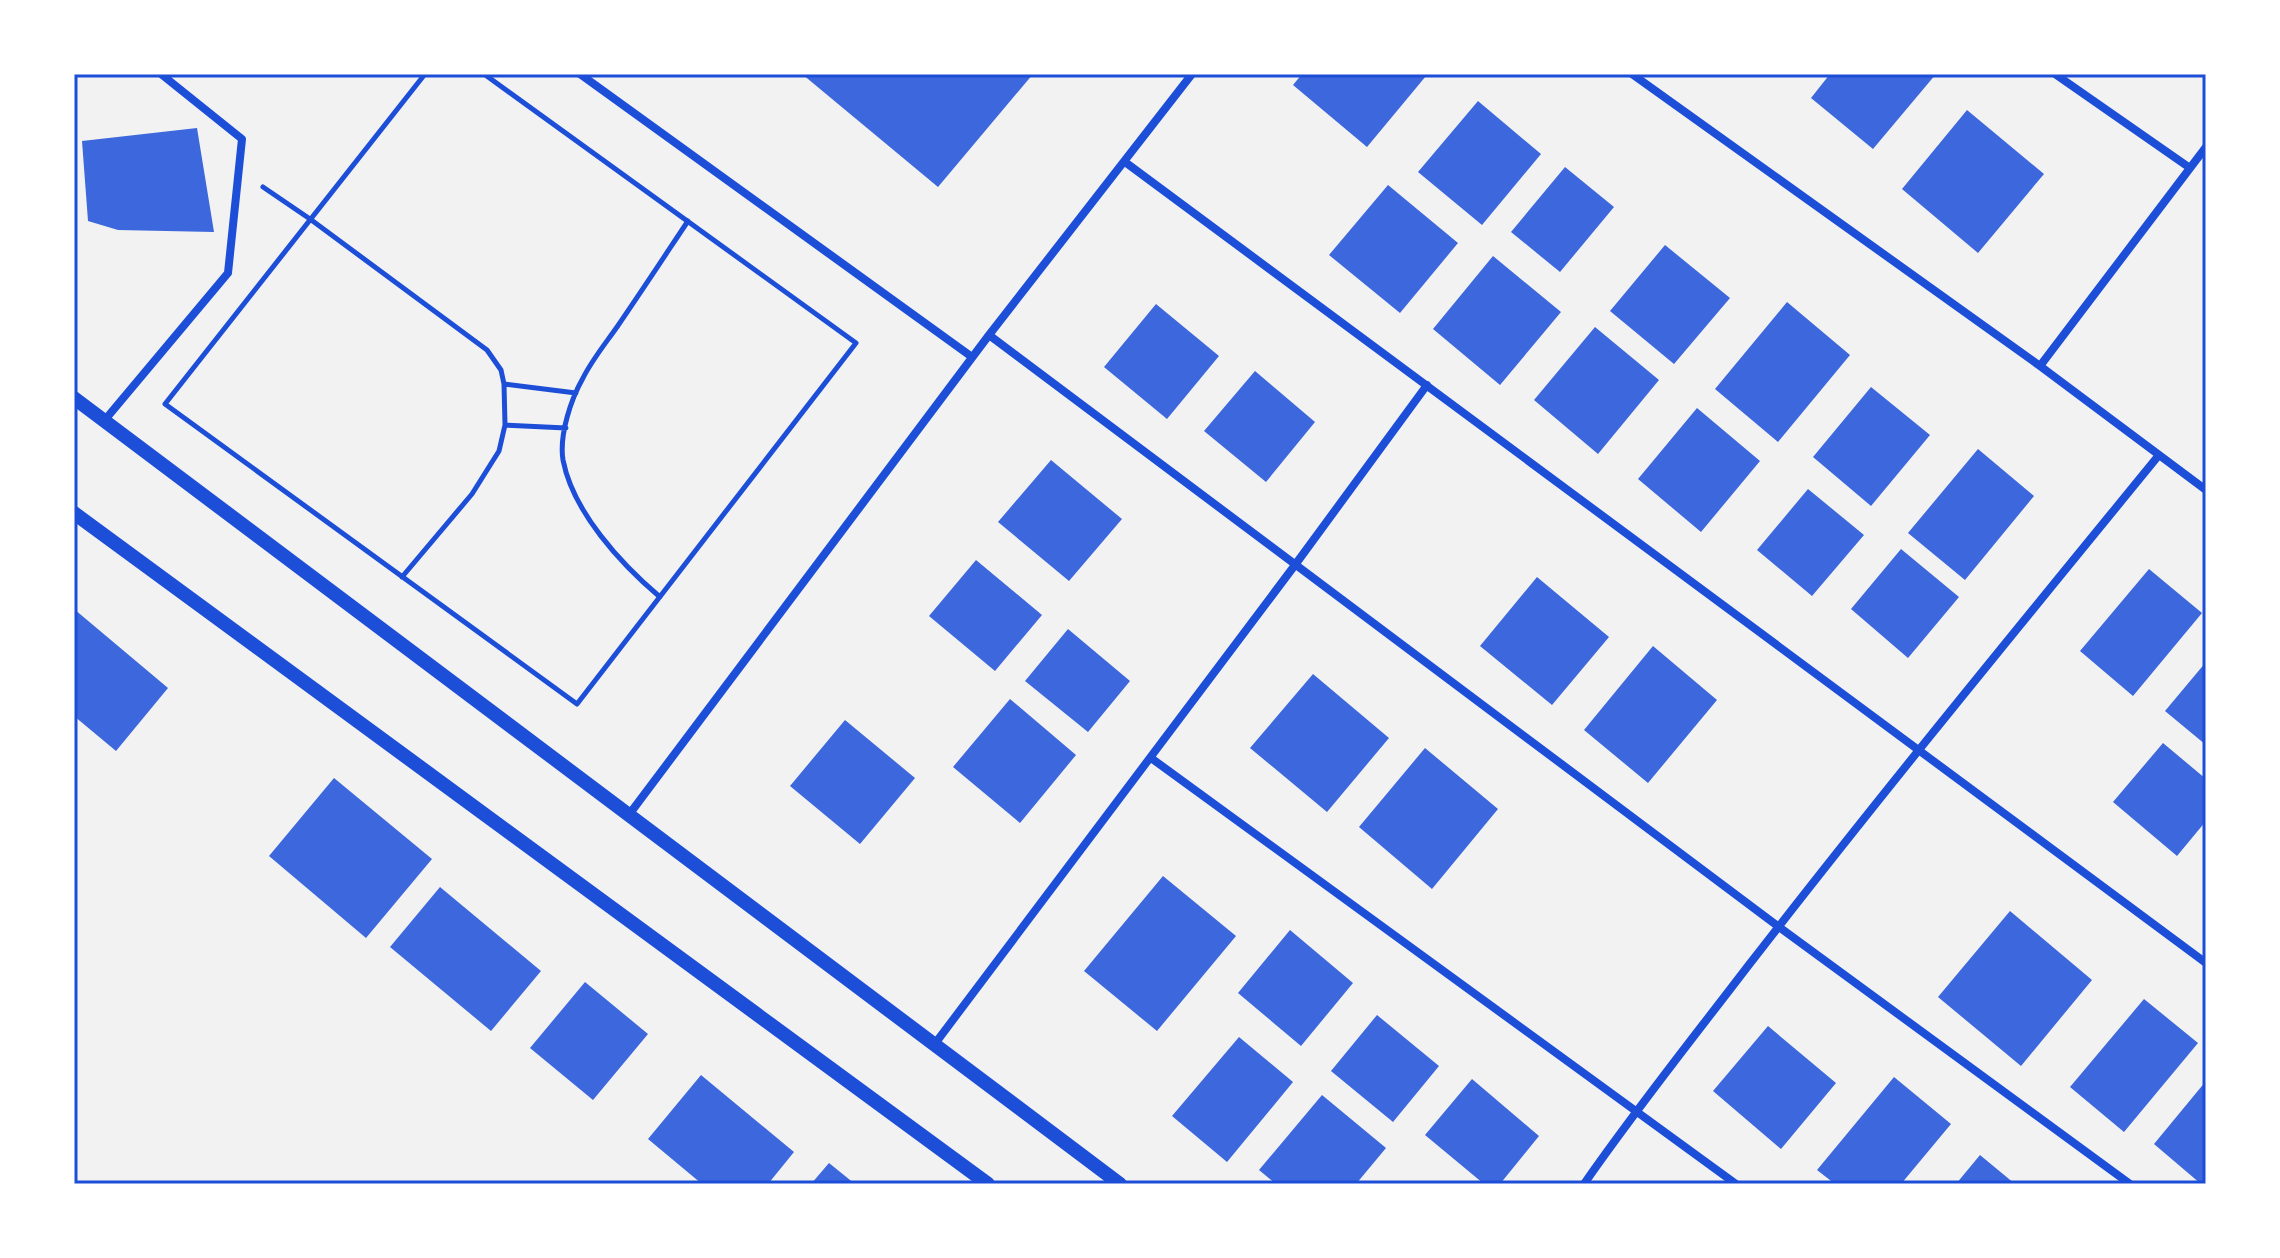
<svg xmlns="http://www.w3.org/2000/svg" width="2280" height="1258" viewBox="0 0 2280 1258" font-family="'Work Sans',sans-serif">
	<style>
		.building { fill: #3d67dc }
		.lines { fill: none; stroke-linecap: round; stroke-linejoin: round }
		.path { stroke: #1d4ed8; stroke-width: 5 }
		.minor { stroke: #1d4ed8; stroke-width: 8 }
		.tertiary { stroke: #1d4ed8; stroke-width: 14 }
		.neatline { fill: none; stroke: #1d4ed8; stroke-width: 3 }
	</style>
	<rect width="100%" height="100%" fill="#f2f2f2"/>
	<path class="building" d="M802 74H1033L938 187Z
		M1302 74H1423L1426 76 1367 147 1293 85Z
		M1830 74H1936L1873 149 1811 98Z
		M1478 101 1541 154 1482 225 1418 172Z
		M1967 110 2044 174 1978 253 1902 189Z
		M197 128 214 232 118 230 88 221 82 141Z
		M1565 167 1614 207 1560 272 1511 232Z
		M1388 185 1458 243 1400 313 1329 255Z
		M1665 245 1730 298 1674 364 1610 311Z
		M1493 256 1561 312 1500 385 1433 329Z
		M1787 302 1850 355 1778 442 1715 389Z
		M1156 304 1219 356 1167 419 1104 367Z
		M1595 327 1659 380 1598 454 1534 400Z
		M1255 371 1315 422 1266 482 1204 431Z
		M1871 387 1930 435 1871 506 1813 457Z
		M1697 408 1760 461 1701 532 1638 479Z
		M1978 449 2034 496 1965 580 1908 533Z
		M1051 460 1122 519 1069 581 998 522Z
		M1808 489 1864 535 1812 596 1757 550Z
		M1901 549 1959 597 1908 658 1851 609Z
		M976 560 1042 615 995 671 929 616Z
		M2149 569 2202 613 2133 696 2080 651Z
		M1537 577 1609 637 1552 705 1480 646Z
		M74 609 168 688 116 751 74 716Z
		M1068 629 1130 681 1088 732 1025 681Z
		M1653 646 1717 700 1648 783 1584 730Z
		M2206 662V745L2165 711Z
		M1313 674 1389 738 1327 812 1250 748Z
		M1010 699 1076 755 1020 823 953 767Z
		M845 720 915 778 860 844 790 786Z
		M2163 743 2206 779V821L2177 856 2113 802Z
		M1425 748 1498 809 1432 889 1359 827Z
		M334 778 432 859 366 938 269 856Z
		M1163 876 1236 936 1157 1031 1084 971Z
		M440 887 541 971 491 1031 390 947Z
		M2010 911 2092 980 2021 1066 1938 997Z
		M1290 930 1353 983 1301 1046 1238 993Z
		M585 982 648 1034 593 1100 530 1048Z
		M2144 999 2198 1043 2124 1132 2070 1087Z
		M1377 1015 1439 1066 1393 1122 1331 1071Z
		M1768 1026 1836 1083 1781 1149 1713 1091Z
		M1239 1037 1293 1082 1227 1162 1172 1116Z
		M701 1075 794 1152 768 1184H702L648 1139Z
		M1894 1077 1951 1124 1901 1184H1835L1817 1170Z
		M1472 1079 1539 1136 1500 1184H1484L1425 1135Z
		M2206 1081V1184H2201L2154 1144Z
		M1322 1095 1386 1148 1356 1184H1276L1259 1170Z
		M1980 1155 2015 1184H1956Z
		M829 1163 855 1184H811Z"/>
	<g class="lines">
		<path class="path" d="M425 74 165 404 577 704 856 343 484 74
			M263 187 310 219 487 350 501 370 504 384 505 425 499 451 472 494 402 577
			M504 384 576 393
			M505 425 566 428
			M660 597C621 564 573 512 563 460 559 435 571 399 583 378 592 360 605 344 617 327 641 292 664 257 688 221"/>
		<path class="minor" d="M580 74 972 357
			M1632 74 2040 366 2206 490
			M2055 74 2190 168
			M1125 162 2206 963
			M989 335 1192 74
			M2040 366 2206 147
			M104 421 228 273 242 139 161 74
			M1151 758 1736 1184
			M628 816 989 335 1779 927 2130 1184
			M934 1045 1295 565 1427 385
			M1584 1184C1636 1109 1693 1038 1748 966 1882 793 2021 624 2159 455"/>
		<path class="tertiary" d="M74 398 1120 1184
			M74 513 988 1184"/>
	</g>
	<rect width="2280" height="1258" fill="none" stroke="#ffffff" stroke-width="152"/>
	<rect x="76" y="76" width="2128" height="1106" class="neatline"/>
</svg>
